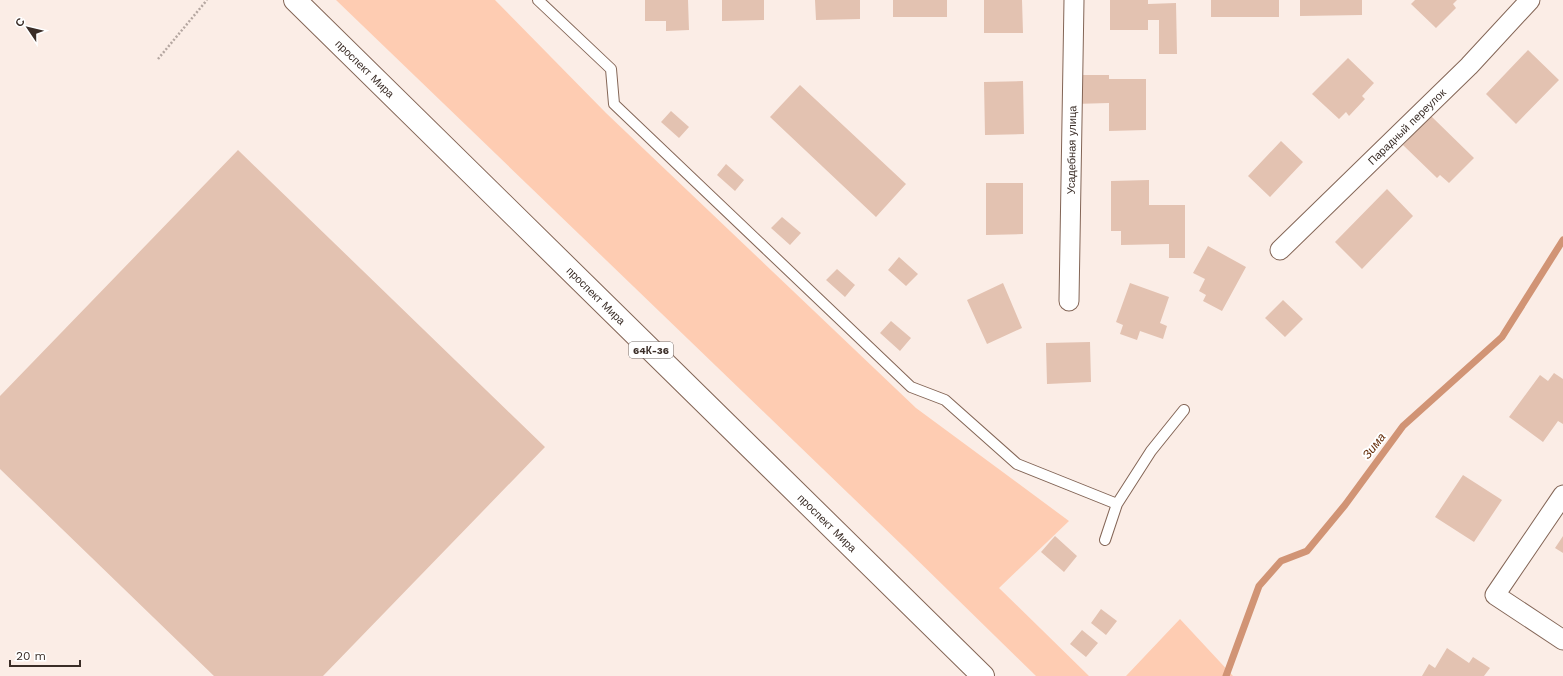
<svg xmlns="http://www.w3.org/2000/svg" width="1563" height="676" viewBox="0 0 1563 676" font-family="'Work Sans',sans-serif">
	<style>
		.green { fill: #feccb2 }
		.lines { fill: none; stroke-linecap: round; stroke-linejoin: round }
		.stream { stroke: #d19475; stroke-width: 7 }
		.building { fill: #e3c2b1 }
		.service-casing { stroke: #836556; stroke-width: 12 }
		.minor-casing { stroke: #836556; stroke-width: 21 }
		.primary-casing { stroke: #836556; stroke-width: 24 }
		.path { stroke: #b5a7a1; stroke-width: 2.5; stroke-dasharray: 2 2; stroke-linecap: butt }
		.service { stroke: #fff; stroke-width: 10 }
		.minor { stroke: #fff; stroke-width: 19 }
		.primary { stroke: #fff; stroke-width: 22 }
		.labels { text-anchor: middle; stroke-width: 4; stroke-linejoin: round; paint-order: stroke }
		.shield { fill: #fff; stroke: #756c68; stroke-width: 1 }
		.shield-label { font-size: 10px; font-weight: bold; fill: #3a2d27 }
		.street-label { font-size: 11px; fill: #3a2d27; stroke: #fff }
		.water-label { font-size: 12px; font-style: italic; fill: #652d09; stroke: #fff }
	</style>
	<rect width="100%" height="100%" fill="#fbede6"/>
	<path class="green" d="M336 0H495L606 113 916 408 1069 521 999 588 1089 676H1036L904 547Z
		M1180 619 1233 676H1126Z"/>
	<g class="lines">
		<path class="stream" d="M1226 676 1259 586 1281 561 1307 551 1345 505 1403 426 1502 337 1563 240"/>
	</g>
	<path class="building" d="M645 0H688L689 30 666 31V21H645Z
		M722 0H764V20L722 21Z
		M815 0H860V19L816 20Z
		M893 0H947V17H893Z
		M984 0H1022L1023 33H984Z
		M1110 0H1148V4L1176 3 1177 54H1159V20H1148V30H1110Z
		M1211 0H1279V17H1211Z
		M1300 0H1362V15L1300 16Z
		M1415 0H1457L1453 4 1456 8 1436 28 1411 4Z
		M1528 50 1559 80 1516 124 1486 94Z
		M1348 58 1374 83 1362 96 1365 99 1349 116 1346 112 1339 119 1312 94Z
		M1074 75H1109V79H1146V130L1109 131V103L1074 104Z
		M1023 81 1024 134 985 135 984 82Z
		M800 85 906 184 876 217 770 117Z
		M671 111 689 127 679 138 661 122Z
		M1431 116 1474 158 1449 183 1440 175 1437 178 1403 145Z
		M1281 141 1303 162 1270 197 1248 176Z
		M238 150 545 447 323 676H214L0 469V396Z
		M726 164 744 180 735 191 717 175Z
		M1149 180V205H1185V258H1169V244L1121 245V231H1111V181Z
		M986 183H1023V234L986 235Z
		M1387 189 1413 216 1362 269 1335 242Z
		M782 217 801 233 790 245 771 228Z
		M1208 246 1246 267 1222 311 1203 301 1206 295 1199 291 1205 279 1193 273Z
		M899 257 918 274 906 286 888 270Z
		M837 269 855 285 845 297 826 280Z
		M1003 283 1022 328 987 344 967 300Z
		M1130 283 1169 297 1160 323 1167 326 1163 339 1140 331 1137 340 1120 334 1123 325 1116 322Z
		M1283 300 1303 319 1285 337 1265 318Z
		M891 321 911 338 900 351 880 333Z
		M1090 342 1091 382 1047 384 1046 343Z
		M1554 373 1563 379V424L1558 421 1543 442 1509 417 1540 375 1548 381Z
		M1463 475 1502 500 1474 542 1435 517Z
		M1055 536 1077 556 1064 572 1041 552Z
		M1563 536V553L1555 548Z
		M1101 609 1117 621 1106 635 1091 623Z
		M1082 630 1098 643 1086 657 1070 644Z
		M1447 648 1469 663 1473 657 1490 668 1484 676H1422L1429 664 1435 668Z"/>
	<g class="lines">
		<defs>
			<path id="service" d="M538 0 611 69 614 104 911 387 945 400 1017 464 1117 504 1105 540
				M1117 504 1151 451 1184 410"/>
			<g id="minor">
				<path id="s1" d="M1280 250 1469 66 1530 0"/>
				<path id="s2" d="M1069 301 1074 0"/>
				<path d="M1563 495 1495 595 1563 640"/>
			</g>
			<g id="primary">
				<path id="s3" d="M295 0 983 676"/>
			</g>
		</defs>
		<use href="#service" class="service-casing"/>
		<use href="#minor" class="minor-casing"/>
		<use href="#primary" class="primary-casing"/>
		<path class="path" d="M158 59 207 0"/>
		<use href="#service" class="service"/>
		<use href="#minor" class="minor"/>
		<use href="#primary" class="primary"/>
	</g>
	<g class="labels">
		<rect class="shield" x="629" y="342" width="44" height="16" rx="3"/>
		<g class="shield-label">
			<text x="651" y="354">64К-36</text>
		</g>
		<g class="street-label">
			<text dy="4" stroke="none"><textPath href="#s3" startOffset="98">проспект Мира</textPath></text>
			<text dy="4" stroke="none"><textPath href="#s1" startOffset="177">Парадный переулок</textPath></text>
			<text dy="4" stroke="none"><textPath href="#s2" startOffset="151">Усадебная улица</textPath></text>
			<text dy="4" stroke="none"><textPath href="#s3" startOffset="422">проспект Мира</textPath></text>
			<text dy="4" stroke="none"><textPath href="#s3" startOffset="746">проспект Мира</textPath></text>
		</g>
		<g class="water-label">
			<text transform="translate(1374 446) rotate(-52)" y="4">Зима</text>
		</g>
	</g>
	<g transform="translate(28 28) rotate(305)" stroke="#ffffff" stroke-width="3" paint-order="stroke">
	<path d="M0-3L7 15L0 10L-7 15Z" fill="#3a2d27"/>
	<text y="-6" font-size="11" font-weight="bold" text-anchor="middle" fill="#3a2d27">С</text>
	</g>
	<path d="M10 660v6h70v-6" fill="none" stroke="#3a2d27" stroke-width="2"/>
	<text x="16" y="660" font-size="12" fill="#3a2d27" stroke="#ffffff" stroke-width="3" paint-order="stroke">20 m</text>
</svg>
